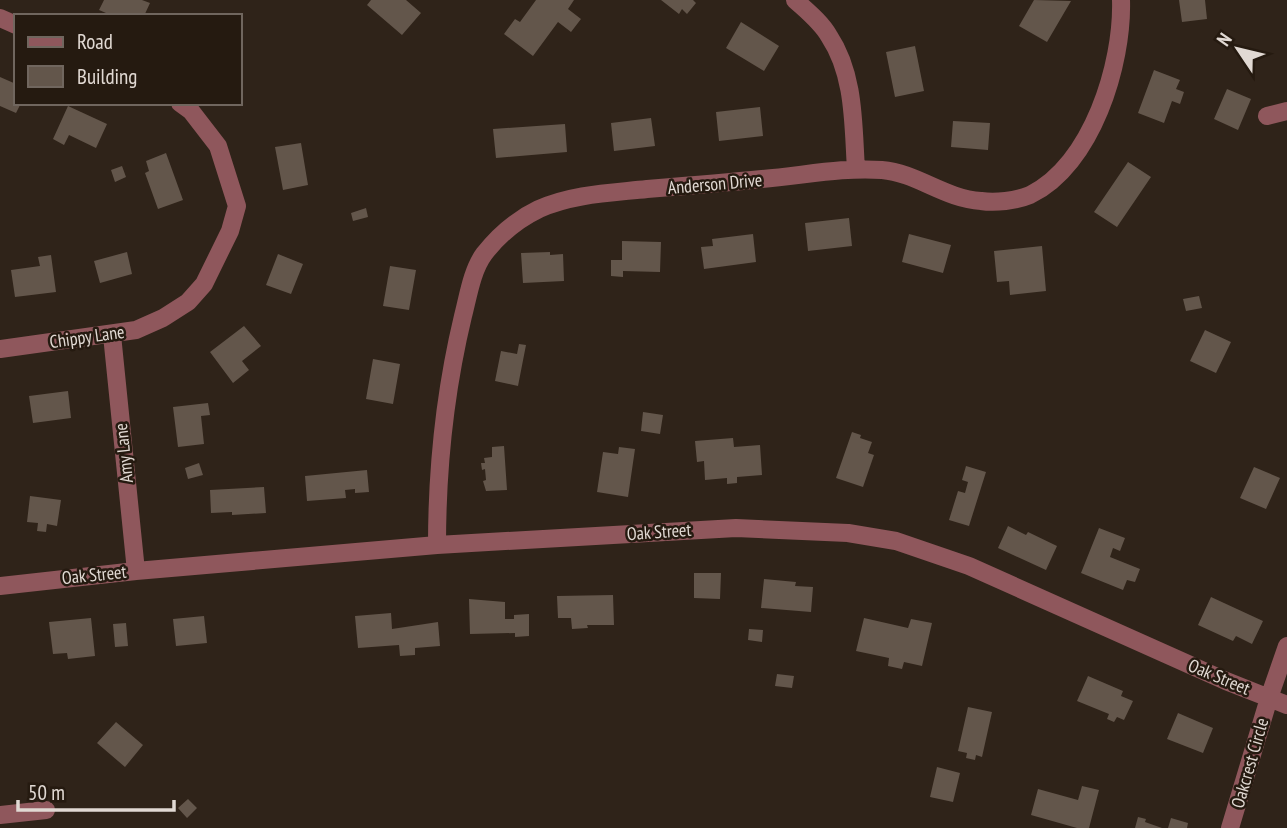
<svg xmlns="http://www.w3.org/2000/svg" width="1287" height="828" viewBox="0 0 1287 828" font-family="'PT Sans Narrow',sans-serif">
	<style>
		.building { fill: #63564b }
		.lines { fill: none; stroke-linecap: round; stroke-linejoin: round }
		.minor { stroke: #8f575c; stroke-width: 18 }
		.labels { text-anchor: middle; stroke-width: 5; stroke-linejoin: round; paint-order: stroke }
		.street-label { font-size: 18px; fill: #e1d9d3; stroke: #251a10 }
	</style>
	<rect width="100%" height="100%" fill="#2f2319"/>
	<path class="building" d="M104 0H142L150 3 144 16H113L99 10Z
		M371 0H406L421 13 402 35 367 5Z
		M536 0H574L568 9 581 19 571 32 558 22 533 56 504 34 515 19 520 22Z
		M661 0H693L696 3 687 14 682 9 679 14Z
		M1034 0 1071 1 1047 42 1019 26Z
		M1179 0H1205L1207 19 1182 22Z
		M741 22 779 46 764 71 726 48Z
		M915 46 924 91 895 97 886 52Z
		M1154 70 1180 80 1176 89 1184 92 1180 104 1172 101 1164 123 1138 113Z
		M0 77 16 84V103H21L16 113 0 106Z
		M1227 89 1251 99 1238 130 1214 119Z
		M68 106 107 124 96 148 69 135 64 145 53 139Z
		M760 107 763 136 719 141 716 112Z
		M651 118 655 146 614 151 611 123Z
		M953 121 990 123 988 150 951 147Z
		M565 124 567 152 496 158 493 129Z
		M301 143 308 185 283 190 275 147Z
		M166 153 183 200 158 209 145 173 149 171 146 161Z
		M1128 162 1151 177 1117 227 1094 212Z
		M122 166 126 177 115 182 111 170Z
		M366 208 368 217 353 221 351 213Z
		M849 218 852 246 808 251 805 223Z
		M753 234 756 262 704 269 701 247 713 246 712 239Z
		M909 234 951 245 943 273 902 262Z
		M622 241 661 242 660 272 623 271V277L611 276V260H622Z
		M1042 246 1046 291 1010 295 1009 281 997 282 994 251Z
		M127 252 132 274 100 283 94 261Z
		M550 252V255L563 254 564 281 523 283 521 253Z
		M278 254 303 264 291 294 266 285Z
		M51 255 56 292 15 297 11 270 40 266 38 257Z
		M390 266 416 270 409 310 383 306Z
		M1199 296 1202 308 1186 311 1183 299Z
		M244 326 261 346 242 361 249 370 233 383 210 352Z
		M1205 330 1231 342 1216 373 1190 361Z
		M519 344 526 345 518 386 495 381 501 351 517 354Z
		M373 359 400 364 393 404 366 399Z
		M68 391 71 418 33 423 29 396Z
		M208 403 210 415 201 416 204 444 178 447 173 407Z
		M643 412 663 415 660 434 641 431Z
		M852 432 861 435 860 438 872 442 868 453 874 455 863 487 836 478Z
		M733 438 734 447 760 445 762 475 737 477V483L727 484V478L705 480 704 461 697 462 695 441Z
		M504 446 507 490 486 491 483 481 486 480 485 469 482 470 481 463H485L484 458 492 457V447Z
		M619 447 635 449 628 497 597 492 603 452 618 454Z
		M199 463 203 475 188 479 185 468Z
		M966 466 986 472 969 526 949 520 958 491 965 493 968 482 962 480Z
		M1254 467 1280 478 1266 509 1240 498Z
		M367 470 369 492 355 493V489L345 490 346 498 307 501 305 476Z
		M264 487 266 513 232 515V512L211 513 210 490Z
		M30 496 61 500 57 526 47 524 46 532 37 531 38 523 27 522Z
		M1008 526 1026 535 1028 532 1057 546 1046 570 998 548Z
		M1099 528 1125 538 1120 551 1113 548 1110 557 1140 569 1135 582 1127 580 1123 590 1081 573Z
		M694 573H721L720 599 694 598Z
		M764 579 796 582 795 586 813 587 811 612 761 608Z
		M613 595 614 625H587L588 628 572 629 571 618H558L557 596Z
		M1211 597 1263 621 1252 644 1236 636 1233 641 1198 625Z
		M469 599 505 602V619H514V615L529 614V636L515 637V633L470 634Z
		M391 613 392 629 438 622 440 646 415 648V655L400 656 399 645 358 648 355 616Z
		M204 616 207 643 176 646 173 619Z
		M91 618 95 656 68 659 67 653 53 654 49 622Z
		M864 618 908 628 911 619 932 623 922 666 904 662 902 669 888 666 889 658 856 651Z
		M126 623 128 646 115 647 113 624Z
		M749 629 763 630 762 642 748 640Z
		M777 674 794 676 792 688 775 686Z
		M1088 676 1123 691 1121 696 1133 701 1124 720 1117 717 1114 722 1107 719 1109 714 1077 701Z
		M968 707 992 712 982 757 976 755 975 760 966 758 967 753 958 751Z
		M1178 713 1213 728 1203 753 1167 739Z
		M116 722 143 745 125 767 97 743Z
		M937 767 960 773 953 802 930 797Z
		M1082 786 1099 790 1089 828H1077L1031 815 1038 789 1078 800Z
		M188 799 197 808 187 818 178 808Z
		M1138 817 1146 819 1145 822 1162 828H1135Z
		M1171 818 1188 823 1187 828H1168Z"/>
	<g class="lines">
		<path class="minor" d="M795 0C807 11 821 22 829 36 855 75 853 125 856 169
			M0 18 16 25
			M1267 116 1287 111
			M112 335 136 571
			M0 349 136 330 163 318 188 302 204 284 230 231 237 206 218 146 191 111 180 103
			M437 545C437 468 445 391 463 316 468 297 472 270 484 254 498 236 518 219 539 209 573 194 610 193 647 189 685 186 723 183 762 179 802 176 841 167 882 170 917 173 945 199 981 201 995 203 1016 201 1030 195 1092 165 1123 64 1121 0
			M0 586 136 571 437 545 736 528 848 533 896 541 969 566 1226 681 1287 705
			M0 815 46 810
			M1230 828 1269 698 1287 646"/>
	</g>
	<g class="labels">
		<g class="street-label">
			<text transform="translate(715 184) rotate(-5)" y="6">Anderson Drive</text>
			<text transform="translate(87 337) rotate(-8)" y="6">Chippy Lane</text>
			<text transform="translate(124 453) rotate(-96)" y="6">Amy Lane</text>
			<text transform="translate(659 532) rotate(-4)" y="6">Oak Street</text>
			<text transform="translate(94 575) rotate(-6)" y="6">Oak Street</text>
			<text transform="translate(1219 677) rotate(23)" y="6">Oak Street</text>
			<text transform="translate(1250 763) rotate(-74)" y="6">Oakcrest Circle</text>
		</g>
	</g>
	<rect x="14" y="14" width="228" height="91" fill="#251a10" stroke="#70665e" stroke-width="2"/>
	<rect x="28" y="37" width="35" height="10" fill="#8f575c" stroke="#70665e" stroke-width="2"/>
	<text x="77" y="49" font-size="21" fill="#e1d9d3">Road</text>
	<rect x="28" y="66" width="35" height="21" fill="#63564b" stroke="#70665e" stroke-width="2"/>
	<text x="77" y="84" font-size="21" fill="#e1d9d3">Building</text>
	<g transform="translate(1238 49) rotate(305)" stroke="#251a10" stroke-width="5" paint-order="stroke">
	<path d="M0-5L12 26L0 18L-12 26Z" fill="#e1d9d3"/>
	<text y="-10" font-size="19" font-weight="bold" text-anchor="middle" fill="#e1d9d3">N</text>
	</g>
	<path d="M18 800v10h156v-10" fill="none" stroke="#e1d9d3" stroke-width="3.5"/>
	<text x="28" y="800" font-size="21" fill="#e1d9d3" stroke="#251a10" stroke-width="5" paint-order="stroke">50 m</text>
</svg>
